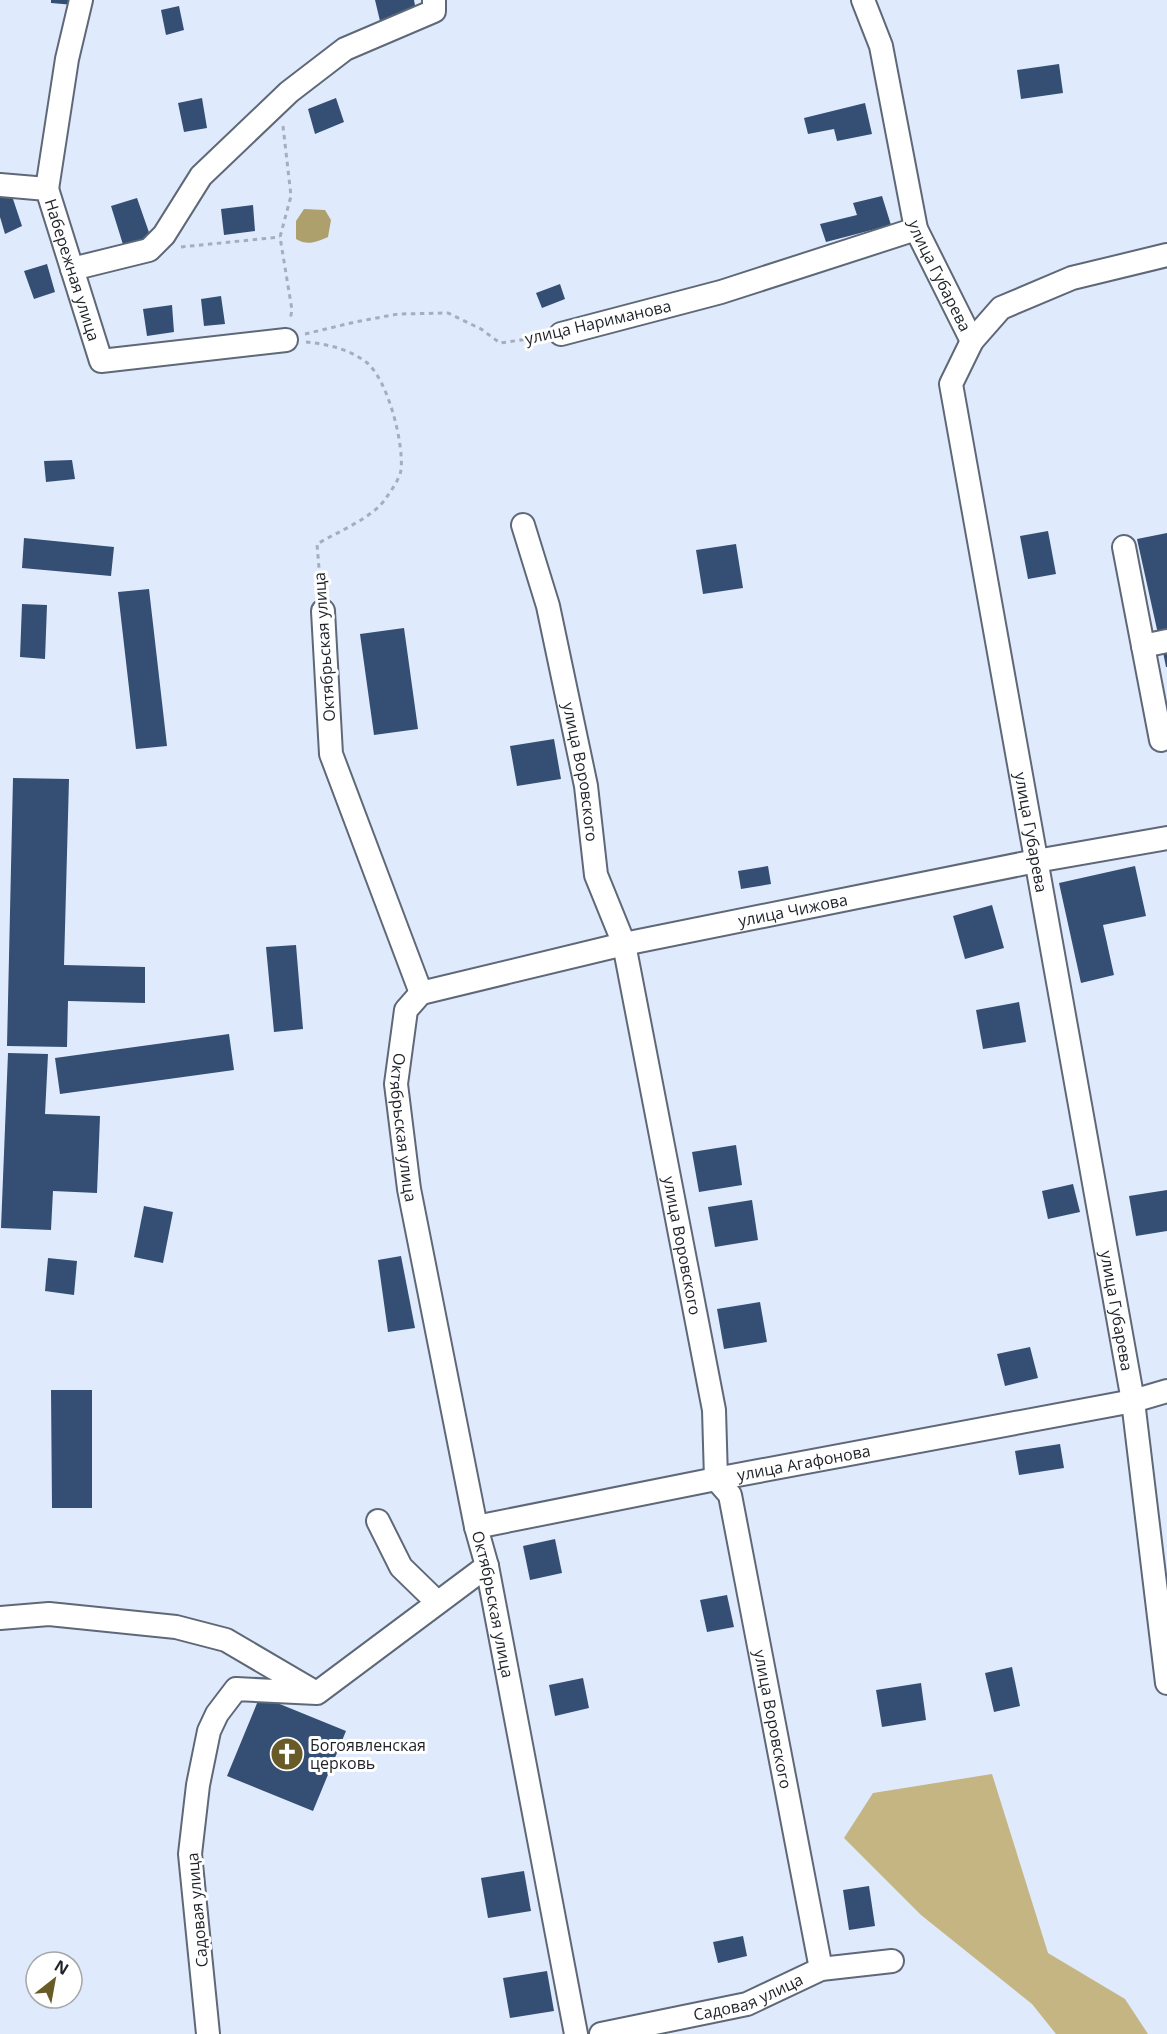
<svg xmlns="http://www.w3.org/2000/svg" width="1167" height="2034" viewBox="0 0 1167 2034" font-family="'Open Sans',sans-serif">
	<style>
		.forest { fill: #c4b582 }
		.water { fill: #aea06d }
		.building { fill: #354e73 }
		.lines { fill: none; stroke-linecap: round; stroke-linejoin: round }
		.minor-casing { stroke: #5e6877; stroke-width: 26 }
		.path { stroke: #a5aebc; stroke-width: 3; stroke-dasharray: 4.5 4.5; stroke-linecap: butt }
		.minor { stroke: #fff; stroke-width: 22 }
		.labels { text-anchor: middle; stroke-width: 6; stroke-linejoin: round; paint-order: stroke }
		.street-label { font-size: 16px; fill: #1e2228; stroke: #fff }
		.poi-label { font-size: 16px; fill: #1e2228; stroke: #fff; text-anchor: start }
	</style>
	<rect width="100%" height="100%" fill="#dfebfd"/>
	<path class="forest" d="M992 1774 1048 1953 1125 1999 1148 2034H1056L1032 2004 921 1915 844 1838 873 1793Z"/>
	<path class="water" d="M304 209 325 210 331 220 328 237C316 242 308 246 296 239V221Z"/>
	<path class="building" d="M51 0H75L74 5 51 3Z
		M375 0H414L416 11 380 21Z
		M179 6 184 30 166 35 161 10Z
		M1059 64 1063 93 1021 99 1017 70Z
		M202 98 207 128 184 132 178 103Z
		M336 98 344 122 315 134 308 109Z
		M865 103 872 134 837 141 834 129 808 134 804 118Z
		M11 193 22 226 5 234 0 217V197Z
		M882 196 891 225 826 242 820 224 857 215 853 203Z
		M137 198 152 241 125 251 111 206Z
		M253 205 255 231 224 235 221 209Z
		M47 264 55 292 34 299 24 271Z
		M560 284 565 299 542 308 536 293Z
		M221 296 225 324 204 326 201 299Z
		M172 305 174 332 147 336 143 309Z
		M72 460 75 479 46 482 44 461Z
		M1048 531 1056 574 1028 579 1020 536Z
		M1167 533V632L1158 634 1137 539Z
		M24 538 114 547 111 576 22 568Z
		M736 544 743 588 703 594 696 550Z
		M149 589 167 746 136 749 118 592Z
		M22 604 47 605 45 659 20 657Z
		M404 628 418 729 374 735 360 634Z
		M1163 652H1167V667H1166Z
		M554 739 561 779 517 786 510 746Z
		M13 778 69 779 64 965 145 967V1003L68 1001 67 1047 7 1046Z
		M768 866 771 884 741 889 738 871Z
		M1135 866 1146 916 1103 925 1114 975 1081 983 1059 883Z
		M992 905 1004 948 965 959 953 916Z
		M296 945 303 1029 274 1032 266 947Z
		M1019 1002 1026 1042 983 1049 976 1010Z
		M229 1034 234 1070 60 1094 55 1058Z
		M8 1053 48 1054 45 1114 100 1116 97 1193 53 1191 51 1230 1 1228Z
		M736 1145 742 1185 699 1192 692 1152Z
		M1073 1184 1080 1212 1048 1219 1042 1191Z
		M1167 1190V1231L1136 1236 1129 1196Z
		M752 1200 758 1240 715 1247 708 1207Z
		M144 1206 173 1212 163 1263 134 1257Z
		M401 1256 415 1328 388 1332 378 1260Z
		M48 1258 77 1261 74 1295 45 1291Z
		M760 1302 767 1342 724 1349 717 1309Z
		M1030 1347 1038 1378 1005 1386 997 1354Z
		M51 1390H92V1508H52Z
		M1060 1444 1064 1468 1019 1475 1015 1451Z
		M555 1539 562 1573 530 1580 523 1546Z
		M727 1595 734 1627 707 1632 700 1600Z
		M1012 1667 1020 1706 994 1712 985 1673Z
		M583 1678 589 1708 555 1716 549 1685Z
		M921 1683 926 1720 882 1727 876 1690Z
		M260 1696 346 1731 313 1811 227 1776Z
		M524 1871 531 1911 488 1918 481 1878Z
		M869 1886 875 1926 849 1930 843 1890Z
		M743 1936 747 1956 718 1963 713 1942Z
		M547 1971 554 2011 510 2018 503 1978Z"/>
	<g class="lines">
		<defs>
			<g id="minor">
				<path id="s1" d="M863 0 881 46 916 229 972 341"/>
				<path id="s2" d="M0 185 47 189 101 361 286 340"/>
				<path d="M47 189 67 59 81 0"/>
				<path id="s3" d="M1167 255 1072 278 1001 308 972 341 951 384 1133 1401 1167 1683"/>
				<path d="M72 269 149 250 164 235 201 176 289 92 345 49 434 11V0"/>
				<path d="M561 334 721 292 916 229"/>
				<path id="s4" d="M523 525 548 606 586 786 596 875 624 944 714 1410 716 1479 730 1495 821 1969"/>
				<path d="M1124 547 1143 646 1167 641"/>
				<path d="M323 611 331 754 421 993"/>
				<path d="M1143 646 1161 740"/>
				<path id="s5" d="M421 993 406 1010 396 1084 409 1189 476 1527 487 1566 576 2034"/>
				<path id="s6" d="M421 993 624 944 1036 861 1167 838"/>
				<path d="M378 1521 401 1567 437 1602"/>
				<path id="s7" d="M476 1527 716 1479 1133 1401 1167 1391"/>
				<path d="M0 1618 49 1614 176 1627 226 1640 313 1691"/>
				<path d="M208 2034 190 1854 198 1785 209 1731 217 1714 236 1689 317 1693 487 1566"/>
				<path id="s8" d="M601 2034 747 2004 821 1969 892 1961"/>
			</g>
		</defs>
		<use href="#minor" class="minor-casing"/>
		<path class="path" d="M283 126 291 196 280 237 292 310 290 320
			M181 247 280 237
			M305 334 355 322 398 314 448 313 481 329 500 343 542 337
			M306 342C327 344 349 349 366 362 388 379 404 444 401 470 400 478 391 491 386 498 373 518 337 532 317 544L321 592"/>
		<use href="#minor" class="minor"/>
	</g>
	<defs>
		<symbol id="church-disc" viewBox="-11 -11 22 22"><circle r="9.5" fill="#695b28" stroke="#fff"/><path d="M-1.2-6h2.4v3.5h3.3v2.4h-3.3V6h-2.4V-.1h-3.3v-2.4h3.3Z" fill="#fff"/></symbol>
	</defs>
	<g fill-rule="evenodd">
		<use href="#church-disc" x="268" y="1735" width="38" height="38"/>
	</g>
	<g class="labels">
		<g class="street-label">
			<text dy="6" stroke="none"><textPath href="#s2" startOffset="132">Набережная улица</textPath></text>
			<text dy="6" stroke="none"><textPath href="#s1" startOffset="288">улица Губарева</textPath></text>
			<text transform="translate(598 322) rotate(-13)" y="6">улица Нариманова</text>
			<text transform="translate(324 647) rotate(-94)" y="6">Октябрьская улица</text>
			<text dy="6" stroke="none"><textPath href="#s4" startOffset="254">улица Воровского</textPath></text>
			<text dy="6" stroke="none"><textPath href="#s3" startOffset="722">улица Губарева</textPath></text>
			<text dy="6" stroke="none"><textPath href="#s6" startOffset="381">улица Чижова</textPath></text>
			<text dy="6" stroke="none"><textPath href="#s5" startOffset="141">Октябрьская улица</textPath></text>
			<text dy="6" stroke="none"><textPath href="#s4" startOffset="740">улица Воровского</textPath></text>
			<text dy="6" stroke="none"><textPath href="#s3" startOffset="1208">улица Губарева</textPath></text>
			<text dy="6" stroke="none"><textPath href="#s7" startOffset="334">улица Агафонова</textPath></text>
			<text dy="6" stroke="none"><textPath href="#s5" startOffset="627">Октябрьская улица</textPath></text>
			<text dy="6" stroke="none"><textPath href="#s4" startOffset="1226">улица Воровского</textPath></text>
			<text transform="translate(197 1910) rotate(-95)" y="6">Садовая улица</text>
			<text dy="6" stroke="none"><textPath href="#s8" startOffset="152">Садовая улица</textPath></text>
		</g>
		<g class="poi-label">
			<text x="310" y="1751">Богоявленская<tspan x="310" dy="18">церковь</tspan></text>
		</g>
	</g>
	<g transform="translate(54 1980) rotate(31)"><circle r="28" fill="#ffffff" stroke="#a5a7a9" stroke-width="1.5"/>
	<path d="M0-4.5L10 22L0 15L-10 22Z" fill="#695b28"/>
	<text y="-9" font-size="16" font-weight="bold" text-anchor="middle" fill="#1e2228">N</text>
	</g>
</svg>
